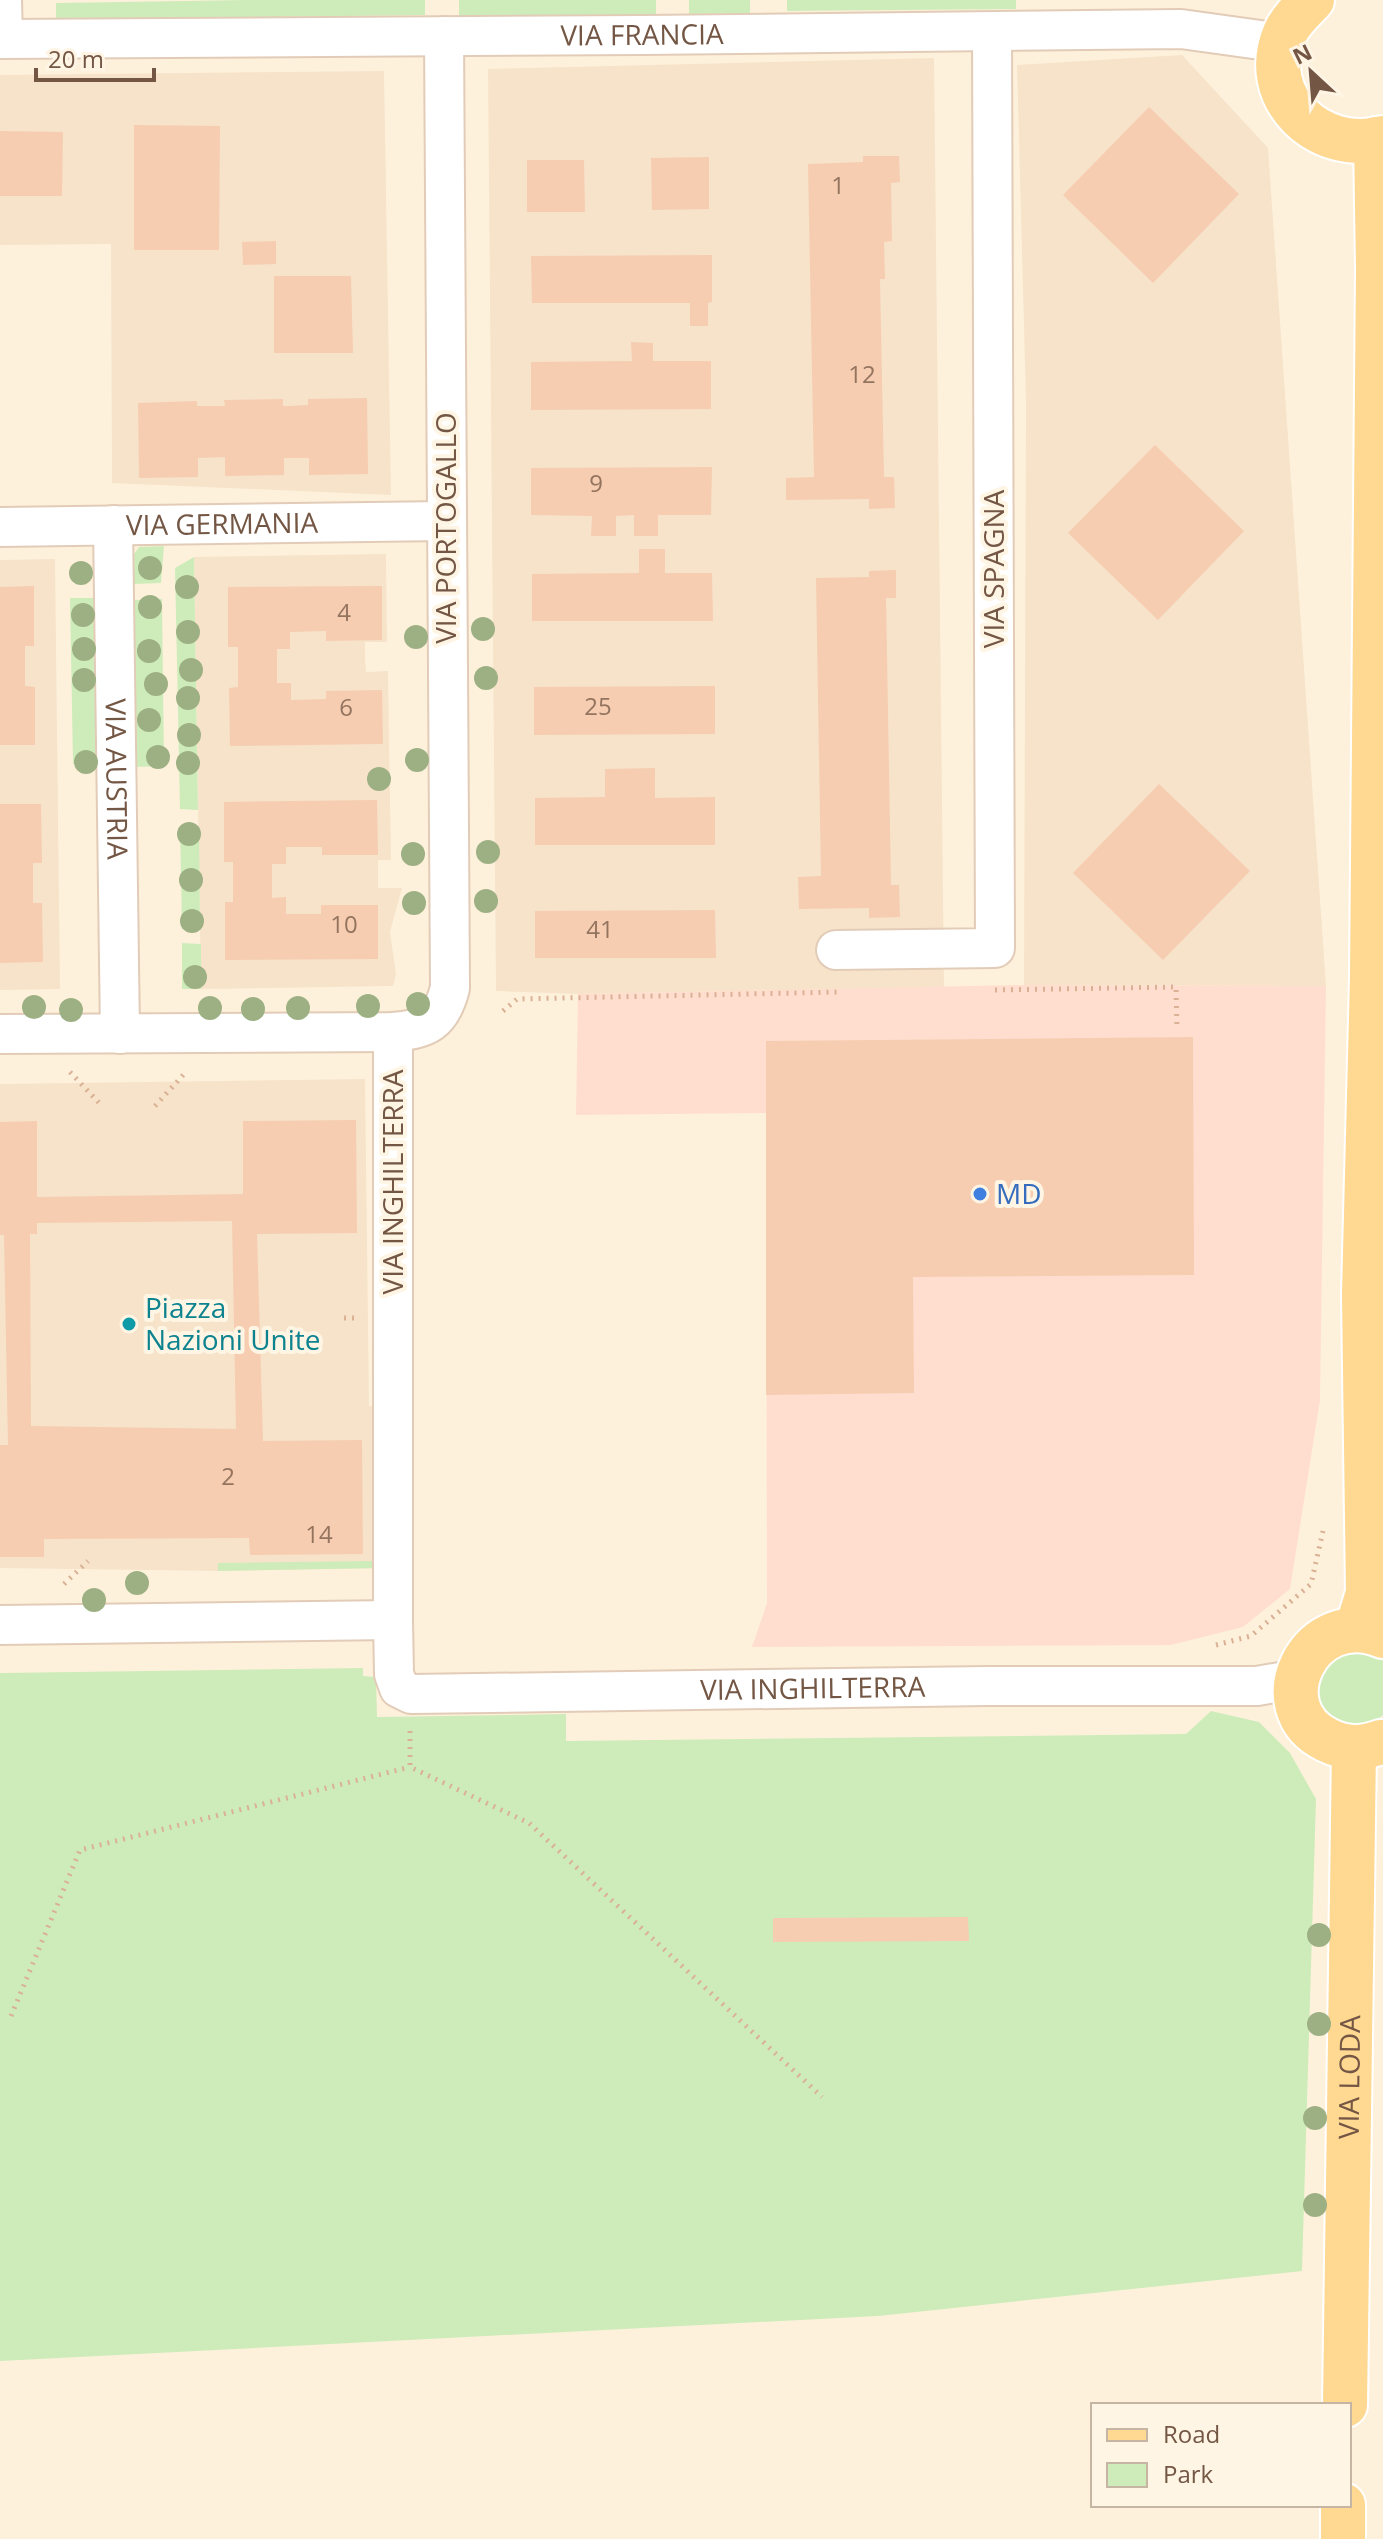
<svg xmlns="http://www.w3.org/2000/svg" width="1383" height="2539" viewBox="0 0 1383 2539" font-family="'Open Sans',sans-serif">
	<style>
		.residential { fill: #f6e3ca }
		.commercial { fill: #ffdecf }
		.green { fill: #ceecba }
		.building { fill: #f6cdb1; fill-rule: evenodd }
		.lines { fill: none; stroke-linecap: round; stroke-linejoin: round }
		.minor-casing { stroke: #e2ccb8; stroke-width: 42 }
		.major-casing { stroke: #fff; stroke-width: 48 }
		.path { stroke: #dab195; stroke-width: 5; stroke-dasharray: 2 6; stroke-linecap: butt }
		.minor { stroke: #fff; stroke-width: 38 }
		.major { stroke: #ffd892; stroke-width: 44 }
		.tree { fill: #9db083 }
		.shop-dot { fill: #3f7fe0; stroke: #fff5e4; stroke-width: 3 }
		.culture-dot { fill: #0f9aa8; stroke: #fff5e4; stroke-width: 3 }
		.labels { text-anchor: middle; stroke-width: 8; stroke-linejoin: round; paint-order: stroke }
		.number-label { font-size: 24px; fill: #94745f }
		.street-label { font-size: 28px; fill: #745644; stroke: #fff5e4 }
		.shop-label { font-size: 28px; fill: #366cbe; stroke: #fff5e4; text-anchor: start }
		.culture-label { font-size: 28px; fill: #0d838f; stroke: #fff5e4; text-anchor: start }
	</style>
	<rect width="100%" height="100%" fill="#fef1dc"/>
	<path class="residential" d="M1182 55 1268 148 1326 986 1024 985 1026 402 1017 65Z
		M934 58 944 987 578 994 496 991 488 69Z
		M384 71 391 495 112 483 111 244 0 245V75Z
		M386 554 387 642H365V657L366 672 388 671 391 860H378V888H402L390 932 396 974 393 986 201 989 194 557Z
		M55 559 60 989 0 990V560Z
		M365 1079 369 1406H380L382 1568 218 1571 0 1568V1084Z"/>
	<path class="commercial" d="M1024 985 1326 986 1320 1400 1290 1589 1243 1627 1171 1645 752 1647 767 1603 766 1113 576 1115 578 994Z"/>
	<path class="green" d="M246 0H425V15L56 20V3Z
		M459 0H656V16L459 18Z
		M689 0H750V13L689 14Z
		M787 0H1016V9L787 11Z
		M164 546 161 583 134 584V554L139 547Z
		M194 557 198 810 180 809 175 568Z
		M70 598H95L98 763 73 764Z
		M162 599 164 766 136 767 134 600Z
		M180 826H199L200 928 182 929Z
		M182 943 201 944V989H182Z
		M372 1406H380L382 1568 218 1571V1563L373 1561Z
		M1372 1652 1383 1661V1715L1369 1725 1345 1728 1316 1707V1671L1331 1653Z
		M363 1668V1676L376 1677 377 1717 566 1714V1741L1186 1734 1211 1711 1259 1722 1290 1753 1316 1799 1302 2271 878 2316 0 2361V1673Z"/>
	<path class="building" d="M1149 107 1239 194 1153 283 1063 195Z
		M134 125 220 126 219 250H134Z
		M0 131 63 132 62 196H0Z
		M863 156H899L900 182 891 183 892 241 884 242 885 279H880L884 477H894L895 508 869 509V499L786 500V478L814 477 808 164 863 162Z
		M709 157V209L652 210 651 158Z
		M527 160H584L585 212H527Z
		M276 241V264L243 265 242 242Z
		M712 255V302L708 303V326H690V303H532L531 256Z
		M274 276H351L353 353H274Z
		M631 342 653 343V361H711V409L531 410V362L632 361Z
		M367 398 368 474 309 475V458H284V475L225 476V457L198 458V477L139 478 138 403 197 401V406H225L224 400 283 399V406H290L308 405V399Z
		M1155 445 1244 531 1158 620 1068 533Z
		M712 467 711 515H658V536H634V515L616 516V536H591L592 516 531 515V468Z
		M639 549H665V573H712L713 621H532V574L639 573Z
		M896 570V598H886L891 885H899L900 917 869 918V908L799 909 798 877 821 876 816 578 869 577V571Z
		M34 586V646H25V686L35 687V745H0V587Z
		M382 586V640L326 641V631L290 632V649H277V683H291V700L326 699V691L382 690 383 744 230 746 229 688 238 687V647H228V587Z
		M715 686V734L534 735V687Z
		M655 768V798L715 797V845H535V798L605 797V769Z
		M1159 784 1250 871 1163 960 1073 873Z
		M377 800 378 855H322V847H286V864H272V898L286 897V914H321V905H378V959L225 960V902H233V862H224V802Z
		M0 804H41L42 863H33V903H42L43 962 0 963Z
		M715 910 716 958H535V911Z
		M1193 1037 1194 1275 913 1277 914 1393 766 1395V1041Z
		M356 1120 357 1233 257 1234 263 1441 362 1440 363 1554 250 1555 249 1538 44 1539V1557H0V1445H8L4 1235H0V1122L37 1121V1197L243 1194V1121ZM232 1221 236 1429 31 1426 30 1234H37V1223Z
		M968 1917 969 1941 773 1942V1918Z"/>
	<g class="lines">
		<defs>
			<g id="minor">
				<path d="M2 0 3 38"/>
				<path id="s1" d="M0 39 644 35 1181 29 1282 43"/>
				<path id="s2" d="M113 525 120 1034"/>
				<path id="s3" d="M0 527 446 521"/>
				<path d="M836 950 995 948 992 32"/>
				<path id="s4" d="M393 1032V1620L394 1674 399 1688 411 1694 987 1686H1257L1297 1679"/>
				<path d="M0 1034 393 1032C427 1029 441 1023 450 988L444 36"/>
				<path d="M0 1625 393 1620"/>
			</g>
			<g id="major">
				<path d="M1312 0C1302 10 1291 20 1285 33 1257 98 1320 155 1383 138"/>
				<path d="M1357 1629 1368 1593 1364 1294 1372 978 1378 268 1376 139"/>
				<path d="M1381 1742C1362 1749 1345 1749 1327 1740 1261 1708 1309 1605 1383 1636"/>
				<path id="s5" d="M1345 2405 1354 1748"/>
				<path d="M1343 2539V2505"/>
			</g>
		</defs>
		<use href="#minor" class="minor-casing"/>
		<use href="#major" class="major-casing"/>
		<path class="path" d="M995 990 1176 987 1177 1030
			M503 1011 517 999 841 992
			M70 1072 103 1107
			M155 1106 185 1073
			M344 1318H356
			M64 1584 88 1561
			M1216 1645 1251 1636 1311 1584 1323 1531
			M410 1731V1767L529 1823 822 2097
			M11 2016 80 1850 410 1767"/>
		<use href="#minor" class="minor"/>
		<use href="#major" class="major"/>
	</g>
	<g class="tree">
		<circle cx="150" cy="568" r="12"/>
		<circle cx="81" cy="573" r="12"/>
		<circle cx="187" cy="587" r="12"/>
		<circle cx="150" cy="607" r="12"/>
		<circle cx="83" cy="615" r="12"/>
		<circle cx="483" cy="629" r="12"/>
		<circle cx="188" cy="632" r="12"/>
		<circle cx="416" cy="637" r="12"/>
		<circle cx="84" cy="649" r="12"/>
		<circle cx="149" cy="651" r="12"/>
		<circle cx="191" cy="670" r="12"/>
		<circle cx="486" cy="678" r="12"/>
		<circle cx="84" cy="680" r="12"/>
		<circle cx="156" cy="684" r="12"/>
		<circle cx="188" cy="698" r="12"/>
		<circle cx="149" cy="720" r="12"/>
		<circle cx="189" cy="735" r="12"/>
		<circle cx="158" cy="757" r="12"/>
		<circle cx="417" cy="760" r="12"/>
		<circle cx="86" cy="762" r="12"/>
		<circle cx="188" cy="763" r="12"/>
		<circle cx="379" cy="779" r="12"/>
		<circle cx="189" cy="834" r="12"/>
		<circle cx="488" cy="852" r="12"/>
		<circle cx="413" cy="854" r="12"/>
		<circle cx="191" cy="880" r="12"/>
		<circle cx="486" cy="901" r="12"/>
		<circle cx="414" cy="903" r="12"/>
		<circle cx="192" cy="921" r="12"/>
		<circle cx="195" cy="977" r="12"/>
		<circle cx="418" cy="1004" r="12"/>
		<circle cx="368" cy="1006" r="12"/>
		<circle cx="34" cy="1007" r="12"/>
		<circle cx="210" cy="1008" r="12"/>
		<circle cx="298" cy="1008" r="12"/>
		<circle cx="253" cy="1009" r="12"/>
		<circle cx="71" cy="1010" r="12"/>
		<circle cx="137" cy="1583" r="12"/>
		<circle cx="94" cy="1600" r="12"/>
		<circle cx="1319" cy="1935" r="12"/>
		<circle cx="1319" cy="2024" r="12"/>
		<circle cx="1315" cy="2118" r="12"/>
		<circle cx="1315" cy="2205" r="12"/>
	</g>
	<circle class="shop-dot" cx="980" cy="1194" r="8"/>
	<circle class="culture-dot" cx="129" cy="1324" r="8"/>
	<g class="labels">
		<g class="number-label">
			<text x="838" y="194">1</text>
			<text x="862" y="383">12</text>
			<text x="596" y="492">9</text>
			<text x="344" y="621">4</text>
			<text x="598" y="715">25</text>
			<text x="346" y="716">6</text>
			<text x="344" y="933">10</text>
			<text x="600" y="938">41</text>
			<text x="228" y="1485">2</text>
			<text x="319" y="1543">14</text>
		</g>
		<g class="street-label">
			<text dy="10" stroke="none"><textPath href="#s1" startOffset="642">VIA FRANCIA</textPath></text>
			<text dy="10" stroke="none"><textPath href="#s3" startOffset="222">VIA GERMANIA</textPath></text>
			<text transform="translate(446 528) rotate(-90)" y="10">VIA PORTOGALLO</text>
			<text transform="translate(994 569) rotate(-90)" y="10">VIA SPAGNA</text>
			<text dy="10" stroke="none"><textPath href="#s2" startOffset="254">VIA AUSTRIA</textPath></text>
			<text transform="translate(393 1182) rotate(-90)" y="10">VIA INGHILTERRA</text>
			<text dy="10" stroke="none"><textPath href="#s4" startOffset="1072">VIA INGHILTERRA</textPath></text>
			<text dy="10" stroke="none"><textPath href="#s5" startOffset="328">VIA LODA</textPath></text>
		</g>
		<g class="shop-label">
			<text x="996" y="1204">MD</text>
		</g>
		<g class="culture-label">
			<text x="145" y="1318">Piazza<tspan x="145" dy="32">Nazioni Unite</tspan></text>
		</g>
	</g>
	<rect x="1091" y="2403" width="260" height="104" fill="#fff5e4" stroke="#c7b5a4" stroke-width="2"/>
	<rect x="1107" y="2429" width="40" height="12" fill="#ffd892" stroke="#c7b5a4" stroke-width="2"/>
	<text x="1163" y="2443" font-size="24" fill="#745644">Road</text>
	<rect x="1107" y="2463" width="40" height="24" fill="#ceecba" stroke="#c7b5a4" stroke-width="2"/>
	<text x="1163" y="2483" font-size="24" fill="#745644">Park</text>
	<g transform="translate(1311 72) rotate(334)" stroke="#fff5e4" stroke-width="6" paint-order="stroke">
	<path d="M0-6L14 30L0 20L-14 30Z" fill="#745644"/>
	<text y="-12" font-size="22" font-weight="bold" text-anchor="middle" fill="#745644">N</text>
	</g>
	<path d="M36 68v12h118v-12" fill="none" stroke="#745644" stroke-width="4"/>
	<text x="48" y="68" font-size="24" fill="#745644" stroke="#fff5e4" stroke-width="6" paint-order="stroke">20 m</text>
</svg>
